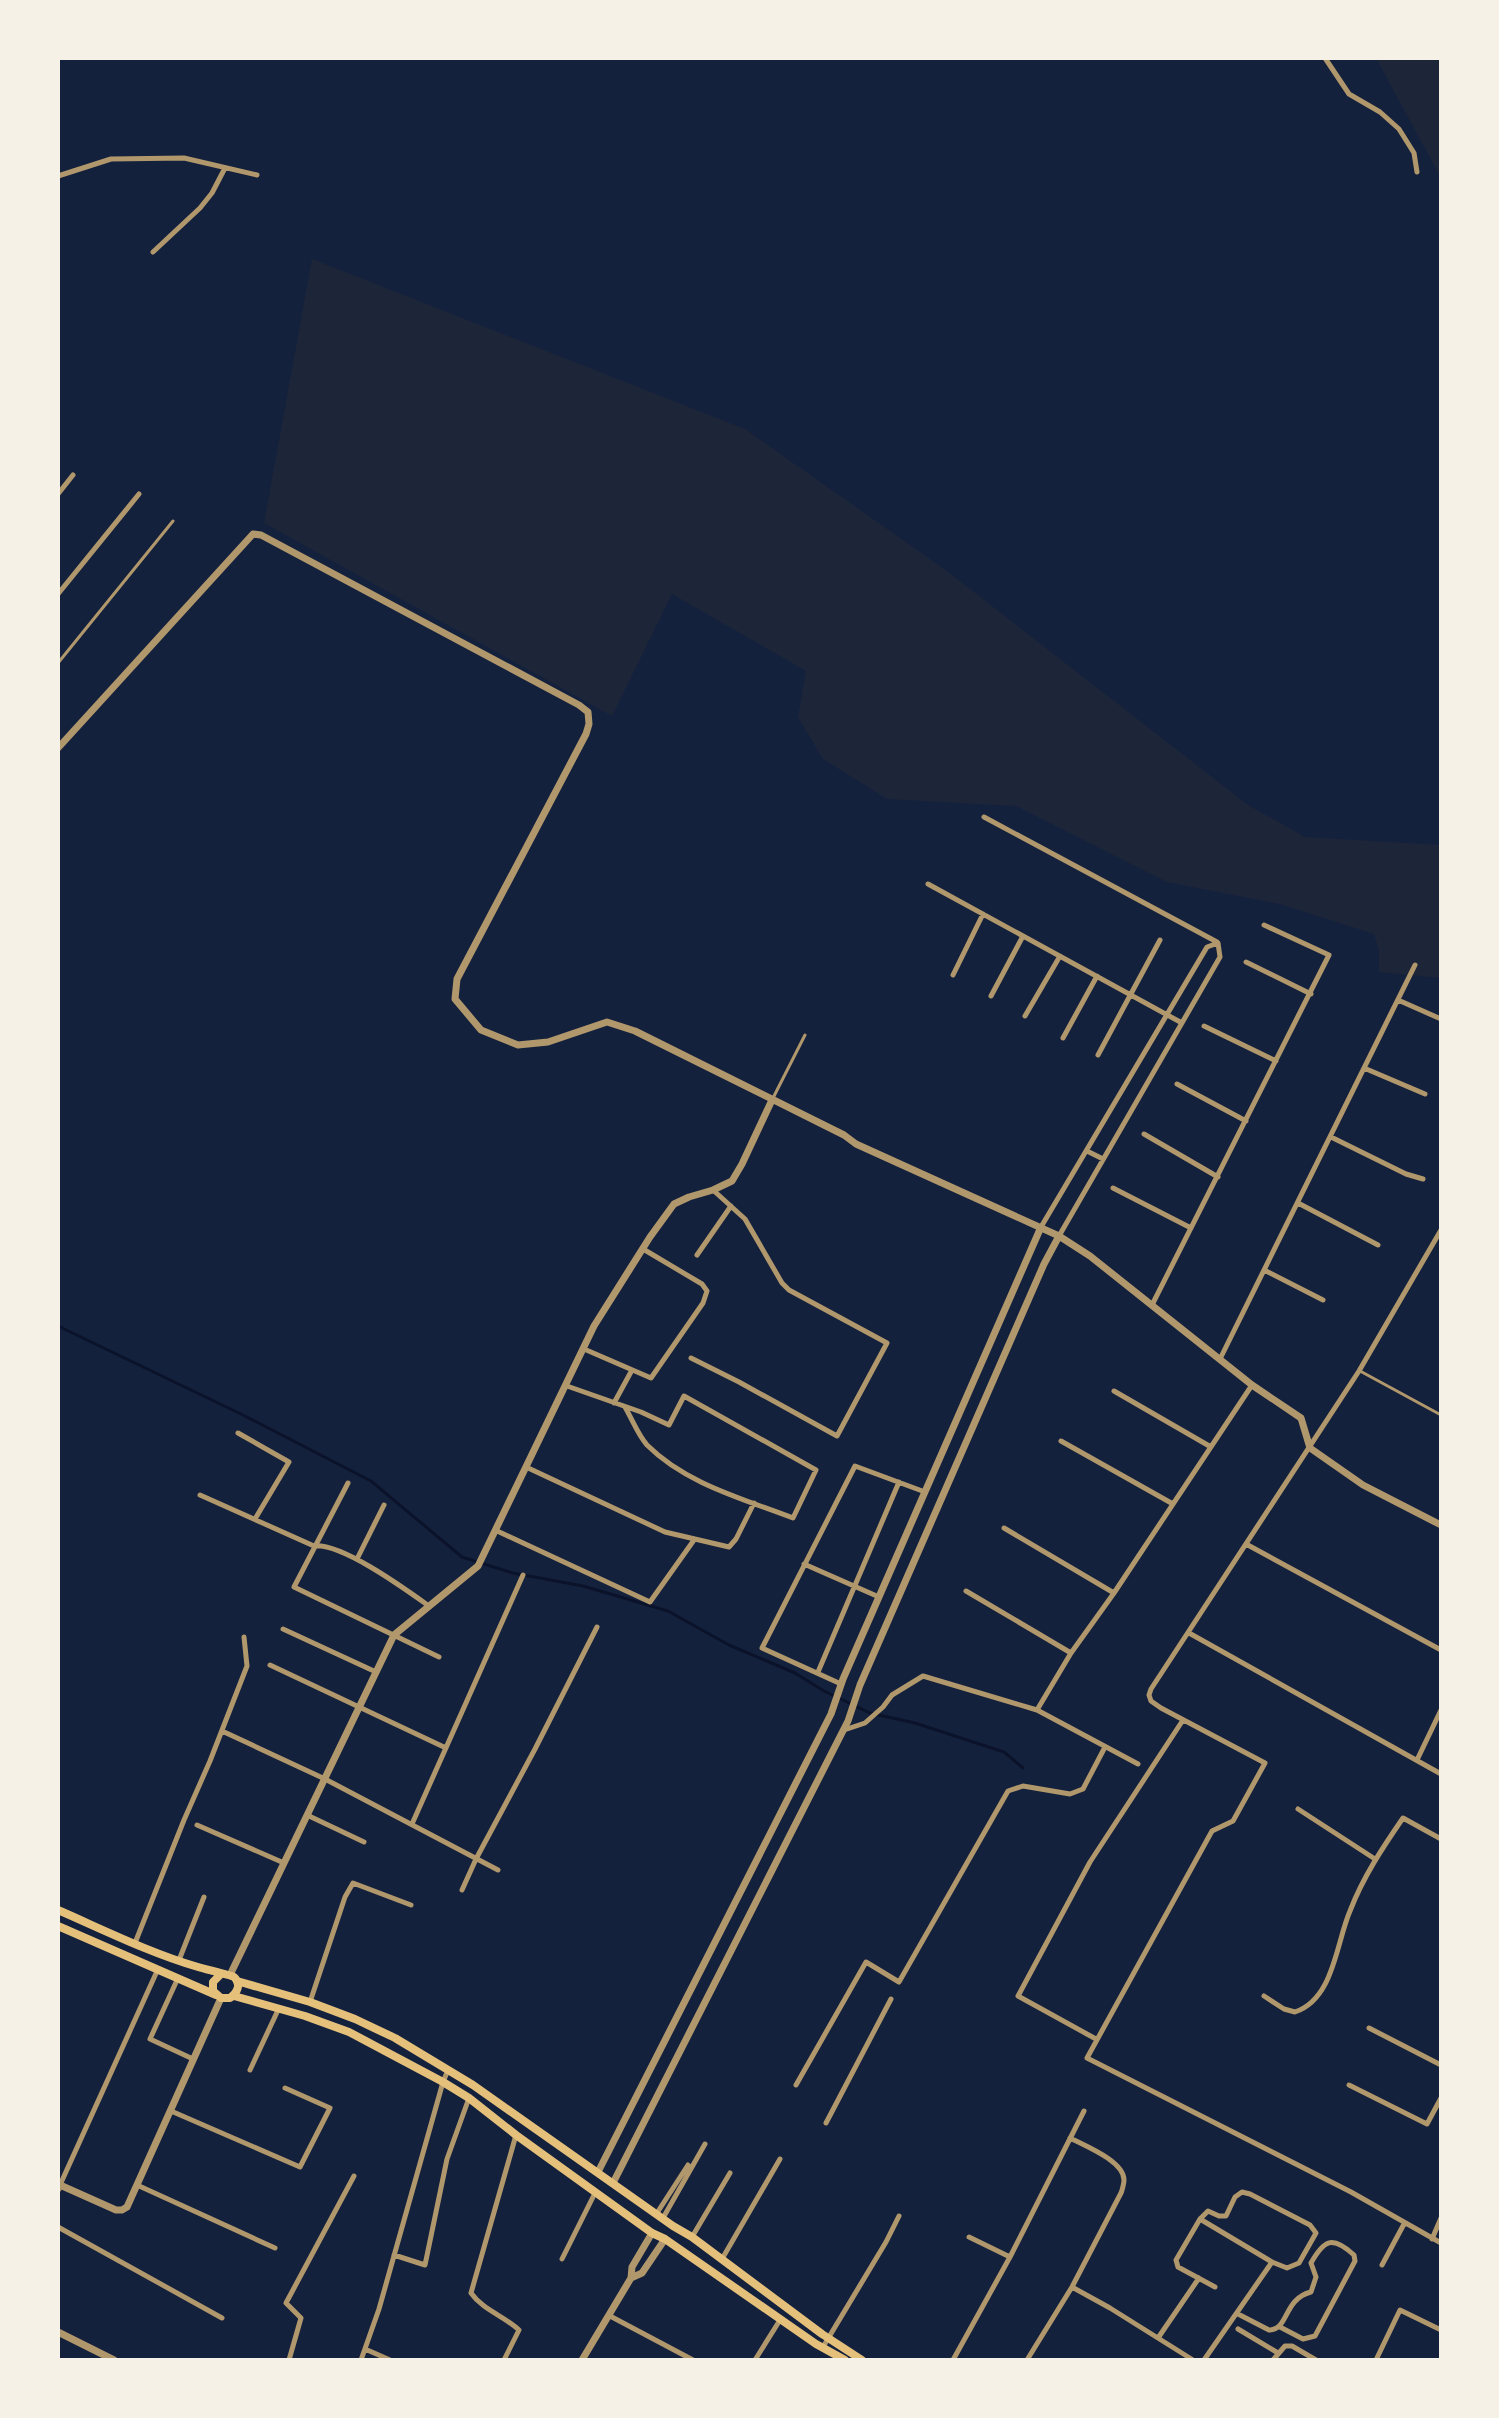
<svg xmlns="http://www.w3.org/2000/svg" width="1499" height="2418" viewBox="0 0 1499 2418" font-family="Cabin,sans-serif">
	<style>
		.green { fill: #1d2539 }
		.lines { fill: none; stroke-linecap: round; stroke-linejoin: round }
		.stream { stroke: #0b132b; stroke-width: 3 }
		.service { stroke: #b1986c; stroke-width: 3 }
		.minor { stroke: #b1986c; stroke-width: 5 }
		.tertiary { stroke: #b1986c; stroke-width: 7 }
		.secondary { stroke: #e5c07b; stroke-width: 8 }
	</style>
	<rect width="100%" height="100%" fill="#14213d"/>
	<path class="green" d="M1376 58H1441V178Z
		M312 259 745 429 947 571 1248 805 1305 837 1441 845V978L1379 972V951L1374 934 1280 904 1167 882 1016 806 887 799 823 759 798 717 806 671 672 594 612 716 264 523Z"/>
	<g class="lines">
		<path class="stream" d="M58 1326 243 1415 371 1481 462 1557 513 1573 583 1586 668 1611 729 1645 795 1673 824 1691 870 1713 915 1723 1004 1752 1023 1768"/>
		<path class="service" d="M58 663 173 521
			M772 1100 805 1035
			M1360 1371 1441 1415"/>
		<path class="minor" d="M1325 58 1349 94 1380 112 1399 129 1414 153 1417 172
			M58 176 111 159 184 158 257 175
			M153 252 200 208 212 193 225 168
			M58 494 73 475
			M58 594 139 494
			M984 817 1217 942
			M928 884 1182 1023
			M1246 962 1311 994
			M953 975 983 914
			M991 996 1023 936
			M1398 1000 1441 1019
			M1025 1016 1060 956
			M1204 1026 1276 1061
			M1063 1038 1097 976
			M1098 1055 1160 940
			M1364 1068 1425 1094
			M1177 1084 1246 1121
			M1144 1134 1218 1177
			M1331 1137 1406 1174 1423 1179
			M1087 1151 1103 1159
			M1113 1188 1191 1228
			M1298 1203 1378 1245
			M1041 1227 1207 947 1218 943
			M1441 1230 1359 1371 1151 1689 1149 1695 1151 1701 1161 1708 1265 1763 1233 1821 1212 1831 1087 2058 1351 2192 1441 2243
			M1059 1236 1220 957 1218 943
			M697 1255 731 1206
			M1264 1270 1323 1300
			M1152 1305 1329 955 1264 925
			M584 1349 651 1378 703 1303 707 1291 702 1284 643 1249
			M691 1358 739 1382 837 1436 887 1343 789 1290 782 1283 745 1219 713 1190
			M1220 1359 1415 965
			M567 1386 641 1412 669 1425 684 1396 816 1470 793 1518C744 1499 686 1484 647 1445 638 1435 632 1419 625 1407
			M1114 1391 1211 1447
			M614 1403 632 1370
			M238 1433 289 1462 255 1519
			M1061 1441 1173 1504
			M526 1467 665 1532 729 1547 736 1539 754 1503
			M348 1483 294 1587 439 1657
			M200 1495 314 1546C342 1543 405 1589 429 1606
			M1004 1528 1114 1593
			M495 1530 650 1602 694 1540
			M1246 1544 1441 1650
			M357 1559 384 1505
			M804 1564 879 1597
			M966 1591 1071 1653
			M283 1629 376 1672
			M1189 1633 1441 1774
			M270 1665 446 1748
			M818 1672 899 1482
			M841 1684 762 1648 855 1466 925 1492
			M1037 1710 1071 1653 1114 1593 1252 1385
			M844 1730 865 1723 883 1707 892 1695 923 1676 1037 1710 1138 1764
			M222 1731 325 1779 498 1870
			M1417 1760 1441 1710
			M1298 1809 1375 1859
			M307 1815 364 1842
			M412 1824 523 1575
			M197 1825 284 1863
			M462 1890 476 1859 535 1749 597 1627
			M135 1943 184 1820 210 1761 247 1666 244 1637
			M179 1960 204 1897
			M178 1978 150 2039 193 2059
			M1264 1996 1284 2009 1295 2012C1334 1999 1336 1943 1350 1911 1363 1877 1383 1847 1403 1818L1441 1839
			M310 2002 345 1897 353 1883 411 1905
			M1369 2028 1441 2065
			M1096 2039 1018 1996 1090 1862 1183 1720
			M250 2070 279 2008
			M796 2085 866 1962 899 1982 1008 1791 1023 1786 1070 1794 1083 1789 1105 1747
			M1349 2085 1427 2124 1441 2098
			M171 2111 300 2167 330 2108 285 2088
			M826 2123 891 1999
			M60 2185 158 1969
			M137 2185 275 2248
			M657 2213 688 2165
			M663 2218 705 2144
			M1200 2219 1272 2262
			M58 2227 222 2318
			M692 2237 730 2173
			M969 2237 1010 2257
			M1432 2239 1441 2218
			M394 2255 425 2265 447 2159 469 2098
			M562 2259 595 2193
			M722 2259 780 2159
			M1382 2265 1404 2224
			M1072 2287 1110 2308 1193 2360
			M1238 2314 1269 2330C1289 2330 1283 2299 1311 2292L1316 2277 1311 2263C1324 2240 1332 2235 1354 2255L1355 2261 1315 2336 1303 2339 1280 2327
			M610 2316 693 2360
			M1238 2329 1278 2353
			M1158 2338 1199 2278
			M823 2347 886 2242 899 2216
			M365 2349 390 2360
			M289 2360 301 2318 286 2303 354 2176
			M361 2360 379 2309 443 2082 448 2070
			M504 2360 519 2330C504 2316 483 2310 471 2293L516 2135
			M755 2360 780 2320
			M953 2360 1010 2257 1084 2111
			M1027 2360 1072 2287 1121 2193C1122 2191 1124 2183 1124 2180 1124 2161 1085 2146 1070 2138
			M1204 2360 1272 2262 1287 2268 1299 2263 1316 2233 1310 2225 1250 2194 1242 2192 1235 2197 1226 2216H1219L1208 2211 1200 2219 1176 2260 1178 2267 1215 2287
			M1273 2360 1285 2346H1292L1316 2360
			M1376 2360 1400 2310 1441 2330"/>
		<path class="tertiary" d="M58 748 253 534 261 535 579 705 588 712 589 724 586 734 457 979 455 999 481 1030 518 1045 548 1042 607 1022 635 1031 844 1135 856 1144 1059 1236 1090 1256 1252 1385 1301 1418 1310 1448 1363 1485 1441 1525
			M230 1975 394 1635 478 1566 594 1326 650 1237 674 1204 689 1197 713 1190 732 1181 742 1164 772 1100
			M598 2172 831 1714 843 1679 1041 1227
			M613 2183 848 1721 860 1685 1044 1264 1059 1236
			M58 2189 60 2185 116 2210H122L127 2207 221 1998
			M631 2278 642 2273 665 2239
			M58 2332 114 2360
			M582 2360 631 2278 632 2267 652 2233"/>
		<path class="secondary" d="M58 1910C104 1930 150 1953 198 1967 204 1969 231 1975 234 1977 242 1984 237 1993 230 1998H221L213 1991V1982L220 1975
			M58 1926 216 1995
			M237 1981 310 2002 355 2019 395 2038 473 2085 673 2226 692 2237 822 2334 862 2360
			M234 1996 305 2016 349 2032 443 2082 469 2098 516 2135 652 2233 665 2239 816 2344 845 2360"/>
	</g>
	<rect width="1499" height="2418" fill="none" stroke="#f6f1e7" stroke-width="120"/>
</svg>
